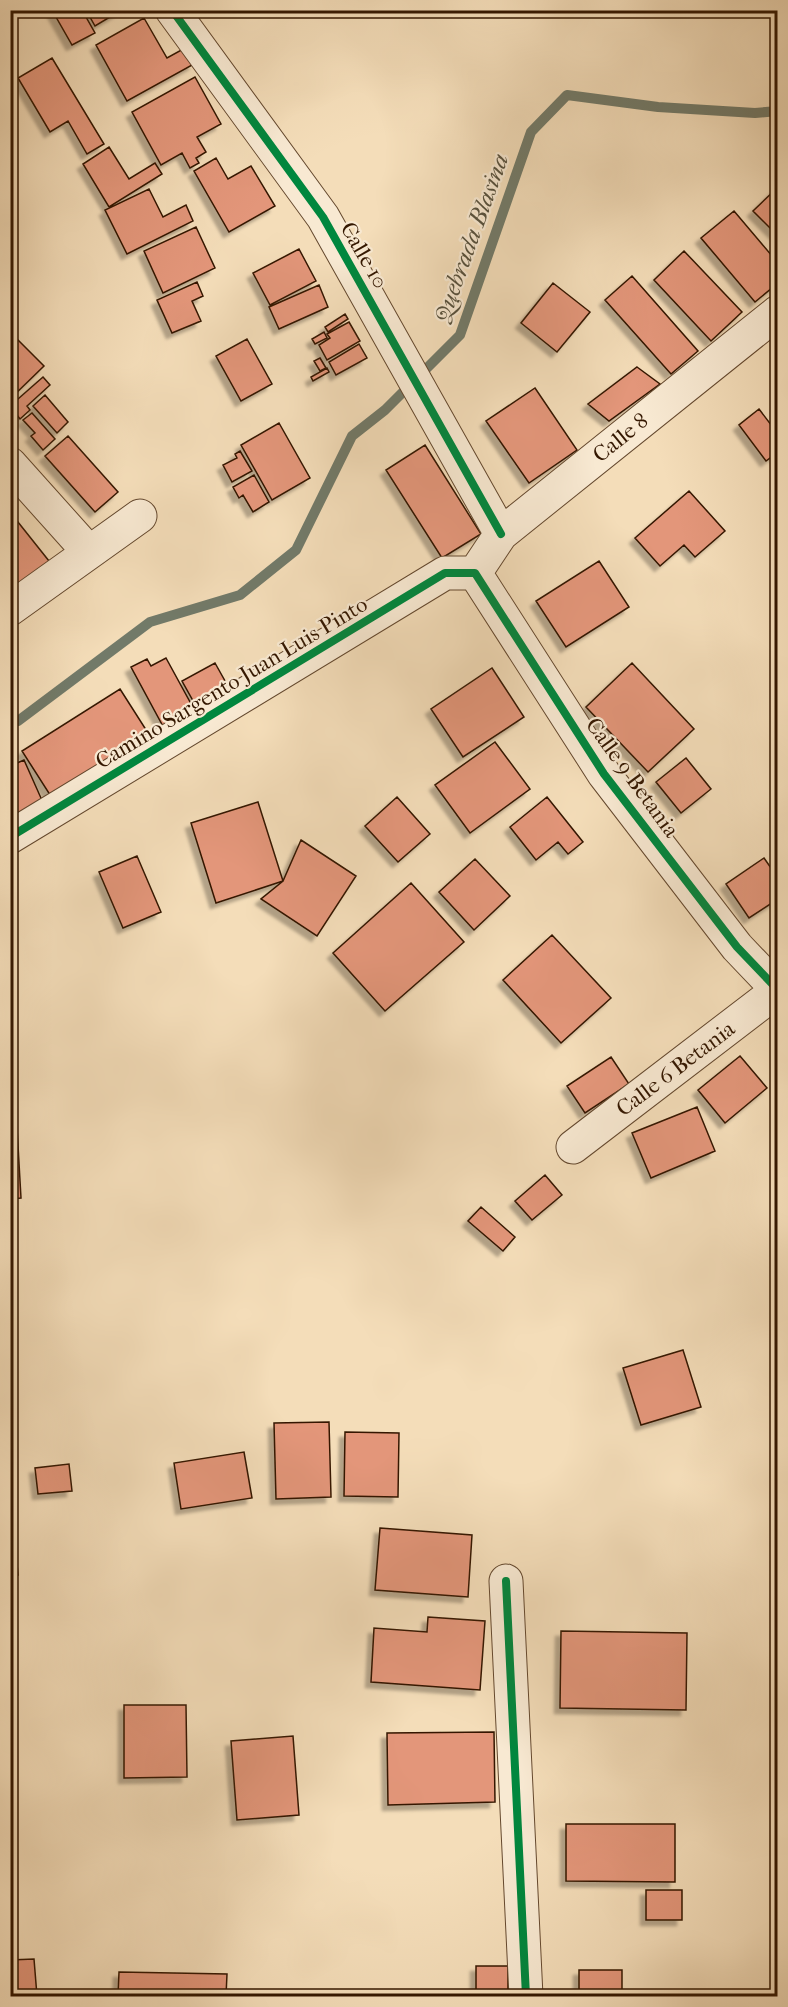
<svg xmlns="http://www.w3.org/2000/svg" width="788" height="2007" viewBox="0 0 788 2007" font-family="'IM FELL French Canon',serif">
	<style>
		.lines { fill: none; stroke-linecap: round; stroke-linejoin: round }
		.stream { stroke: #727a69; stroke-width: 10 }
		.building { fill: #e3967a; stroke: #341700; stroke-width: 1.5; filter: url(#shadow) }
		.minor-casing { stroke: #64482e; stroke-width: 35 }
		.minor { stroke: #f8e9d2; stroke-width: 33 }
		.cycleway-casing { stroke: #f8e9d2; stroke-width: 11 }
		.cycleway { stroke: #00873e; stroke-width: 8 }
		.labels { text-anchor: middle; stroke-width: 4.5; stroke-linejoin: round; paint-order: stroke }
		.street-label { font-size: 22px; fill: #341700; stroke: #f8e9d2 }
		.water-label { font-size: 24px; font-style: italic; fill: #58513d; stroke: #f8e9d2 }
	</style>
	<defs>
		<filter id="shadow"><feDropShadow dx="-5.5" dy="5.5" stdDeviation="1.5" flood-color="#0004"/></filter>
	</defs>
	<rect width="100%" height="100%" fill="#f4ddb9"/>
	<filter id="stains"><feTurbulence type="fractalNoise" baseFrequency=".00333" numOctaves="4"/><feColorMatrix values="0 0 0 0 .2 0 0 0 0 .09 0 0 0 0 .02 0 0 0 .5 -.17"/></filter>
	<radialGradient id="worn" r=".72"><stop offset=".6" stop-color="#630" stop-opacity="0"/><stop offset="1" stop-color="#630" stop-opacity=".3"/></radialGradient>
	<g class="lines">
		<path class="stream" d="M10 722 18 721 150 622 240 595 296 550 352 436 385 410 460 335 531 132 567 95 658 107 755 113 778 111"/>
	</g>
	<path class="building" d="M52 10H82L95 33 72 45Z
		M86 10H120V11L95 26Z
		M144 18 167 58 185 48 194 64 127 101 96 45Z
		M52 58 104 144 87 154 68 121 50 132 18 78Z
		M195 77 221 124 197 137 206 152 196 158 199 163 190 168 182 153 161 165 132 112Z
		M109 147 129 179 155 163 162 174 109 207 83 164Z
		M216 158 228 179 251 166 275 206 229 232 194 171Z
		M778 187V236L753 211Z
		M149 189 163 217 186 205 193 221 127 254 105 210Z
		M734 211 778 263V283L755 302 701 238Z
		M196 227 215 268 163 293 144 251Z
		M299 249 316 281 270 305 253 273Z
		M684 251 742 312 711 341 654 280Z
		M632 276 698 351 671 374 605 300Z
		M197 282 203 296 192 301 201 321 172 333 157 300Z
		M553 283 590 312 557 352 521 323Z
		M319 285 328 307 279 329 269 307Z
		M345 314 348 319 328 332 325 327Z
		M349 322 360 341 327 360 319 345 330 338 327 334Z
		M10 332 44 366 10 399Z
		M324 332 327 338 315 344 312 339Z
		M247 339 272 384 241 401 216 356Z
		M359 344 367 358 336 375 329 362Z
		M320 358 326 368 320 371 314 361Z
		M637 367 660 384 609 421 588 404Z
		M327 368 329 372 313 381 311 377Z
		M43 377 50 385 27 406 30 410 20 419 10 406Z
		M535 388 577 450 529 483 486 421Z
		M45 395 68 422 57 433 33 406Z
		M759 409 778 434V452L766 461 739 425Z
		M32 413 55 439 43 450 31 436 35 433 23 420Z
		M279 423 310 478 272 500 241 445Z
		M68 436 118 492 95 512 45 456Z
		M425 445 481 534 442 558 386 470Z
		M240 451 252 471 232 482 223 465 237 458 235 454Z
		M254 475 269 502 253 512 243 495 239 498 233 487Z
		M689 491 725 531 695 557 684 545 660 566 635 538Z
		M10 512 49 561 10 597Z
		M599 561 629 607 566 647 536 601Z
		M166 658 196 713 165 730 131 667 147 659 151 666Z
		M215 663 234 697 201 715 182 681Z
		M632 663 694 729 648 772 586 707Z
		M492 668 524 717 463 757 431 709Z
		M120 689 150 736 52 798 22 751Z
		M495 742 530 789 470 833 435 785Z
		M686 758 711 789 681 813 656 782Z
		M24 760 45 807 10 822V766Z
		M397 797 430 834 398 862 365 826Z
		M547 797 583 842 568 854 558 842 536 860 510 827Z
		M258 802 283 881 216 903 191 823Z
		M301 840 356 876 317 936 261 899 283 881Z
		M137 856 161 912 123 928 99 872Z
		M764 858 778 878V899L749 918 726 884Z
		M475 859 510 896 474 930 439 892Z
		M411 883 464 942 385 1011 333 953Z
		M552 935 611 998 561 1043 503 980Z
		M740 1056 767 1088 725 1123 698 1090Z
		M611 1057 629 1084 585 1113 567 1086Z
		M697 1107 715 1151 651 1178 632 1133Z
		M10 1128H17L21 1198 10 1199Z
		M545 1175 562 1195 532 1220 515 1201Z
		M481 1207 515 1237 503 1251 468 1221Z
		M683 1350 701 1407 641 1425 623 1368Z
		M329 1422 331 1497 276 1499 274 1423Z
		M345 1432 399 1433 398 1497 344 1496Z
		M244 1452 252 1498 181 1509 174 1463Z
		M69 1464 72 1491 38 1494 35 1468Z
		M10 1519H13L18 1575H10Z
		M380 1528 472 1535 468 1597 375 1590Z
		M428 1617 485 1621 480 1690 371 1682 374 1628 427 1632Z
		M561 1631 687 1633 686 1710 560 1708Z
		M124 1705H186L187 1777 124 1778Z
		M494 1732 495 1802 388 1805 387 1733Z
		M293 1736 299 1815 237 1820 231 1741Z
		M566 1824H675V1882L566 1881Z
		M646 1890H682V1920H646Z
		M34 1959 37 1996H10V1960Z
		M476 1966H508V1996H476Z
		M579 1970H622V1996H579Z
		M119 1972 227 1974 226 1996H118Z"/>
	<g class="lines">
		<defs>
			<path id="minor" d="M172 10 323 217 501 534
				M10 464 88 551
				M475 573 604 774 737 947 778 990
				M475 573 501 534 778 312
				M10 609 140 516
				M10 837 445 573H475
				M573 1147 778 990
				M506 1581 526 1996"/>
		</defs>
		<use href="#minor" class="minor-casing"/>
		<use href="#minor" class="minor"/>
		<defs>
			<path id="cycleway" d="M172 10 323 217 501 534
				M10 837 445 573H475L604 774 737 947 778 990
				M506 1581 526 1996"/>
		</defs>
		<use href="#cycleway" class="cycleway-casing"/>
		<use href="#cycleway" class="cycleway"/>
	</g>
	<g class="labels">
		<g class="street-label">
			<text transform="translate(365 255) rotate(60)" y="8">Calle 10</text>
			<text transform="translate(620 437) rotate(-39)" y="8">Calle 8</text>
			<text transform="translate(231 682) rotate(-31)" y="8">Camino Sargento Juan Luis Pinto</text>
			<text transform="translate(633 777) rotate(54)" y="8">Calle 9 Betania</text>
			<text transform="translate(675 1068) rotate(-37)" y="8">Calle 6 Betania</text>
		</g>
		<g class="water-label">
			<text transform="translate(471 238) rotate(-70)" y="8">Quebrada Blasina</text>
		</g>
	</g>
	<rect width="788" height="2007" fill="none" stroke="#f4ddb9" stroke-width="36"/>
	<rect x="12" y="12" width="764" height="1983" fill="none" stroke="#341700" stroke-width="3"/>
	<rect x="18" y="18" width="752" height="1971" fill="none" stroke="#341700" stroke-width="1.5"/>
	<rect width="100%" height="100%" filter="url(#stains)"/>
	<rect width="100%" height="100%" fill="url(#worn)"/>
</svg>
